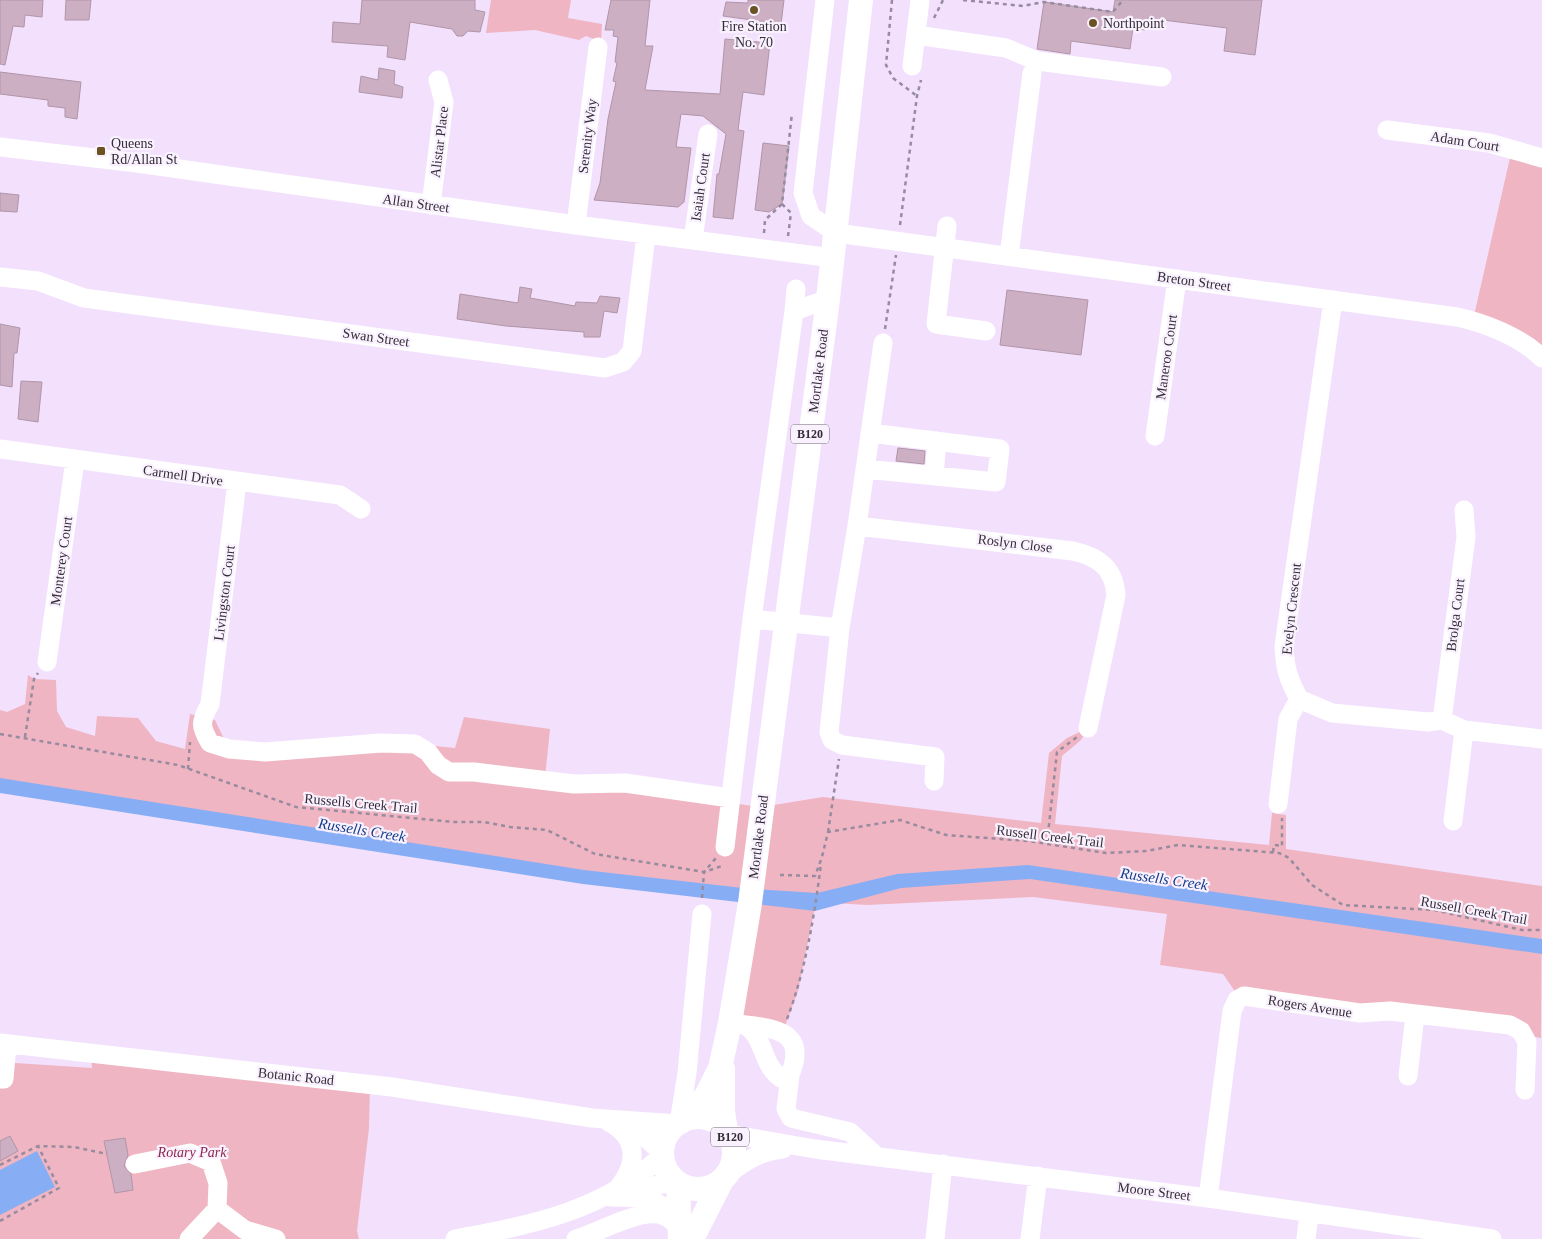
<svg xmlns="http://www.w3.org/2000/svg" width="1542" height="1239" viewBox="0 0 1542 1239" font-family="'Times New Roman',serif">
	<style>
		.green { fill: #f0b5c2 }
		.water { fill: #87aef5 }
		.building { fill: #ccafc2; stroke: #b195a8 }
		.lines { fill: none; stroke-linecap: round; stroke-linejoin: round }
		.path { stroke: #978b9f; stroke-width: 2.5; stroke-dasharray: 4 4; stroke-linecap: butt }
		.minor { stroke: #fff; stroke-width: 19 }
		.major { stroke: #fff; stroke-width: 24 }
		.poi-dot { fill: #6b5223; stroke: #f9f2fe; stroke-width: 2 }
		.labels { text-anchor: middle; stroke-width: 4.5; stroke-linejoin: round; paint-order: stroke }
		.shield { fill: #f9f2fe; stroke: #6f6873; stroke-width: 1 }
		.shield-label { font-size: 12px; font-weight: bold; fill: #342d38 }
		.poi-label { font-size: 14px; fill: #342d38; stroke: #f9f2fe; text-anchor: start }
		.street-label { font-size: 14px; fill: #342d38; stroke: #f9f2fe }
		.park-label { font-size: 14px; font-style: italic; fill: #8e264b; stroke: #f9f2fe }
		.water-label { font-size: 15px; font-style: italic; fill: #133c8d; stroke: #f9f2fe }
	</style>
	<rect width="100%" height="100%" fill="#f2e0fd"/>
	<path class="green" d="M491 0H571L568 18 602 24 601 42 586 36 579 40 535 30 486 33Z
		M1512 149 1542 158V348L1473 320Z
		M28 675 34 679 56 680 57 711 66 727 95 736 97 716 138 718 156 741 185 749 190 714 215 720 229 749 415 744 455 748 464 717 550 729 544 788 625 790 762 807 823 797 1041 823 1049 753 1067 738 1088 728 1081 740 1062 756 1055 824 1269 845 1272 813 1286 815V849L1542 886 1541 1038 1358 1006 1234 990 1223 974 1160 965 1167 914 1033 897 867 905 816 902 798 991 785 1026 730 1023 750 897 0 787V710L7 712 25 704Z
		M91 1053 370 1084 369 1128 357 1231 359 1239H0V1062L92 1068Z"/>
	<path class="water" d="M0 778 584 870 752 889 817 893 897 874 1028 865 1542 939V954L1030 879 901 888 815 911 583 884 0 793Z
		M37 1151 55 1187 0 1215V1170Z"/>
	<path class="building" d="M0 0H43L42 17 25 15 24 27 13 26 5 65 0 64Z
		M66 0H91L89 20H65Z
		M362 0H475V10L485 12 480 32 468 31 463 36H457L452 29 410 22 405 60 387 57 388 46 332 42 333 22 360 24Z
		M611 0H650L645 46H653L645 90 720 94 725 39 770 43 764 95 743 92 738 130 744 131 733 219 713 217 717 174H719L726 134 703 116 681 114 676 147 691 148 684 202 678 207 594 200 600 183 608 119 616 82 613 81 617 63 615 62 618 37 613 36 614 30H605Z
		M748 0H784L781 24 723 16 726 2 748 3Z
		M1115 0H1262L1255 55 1224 51 1227 28 1147 18 1145 30 1133 28 1130 49 1071 41 1070 54 1037 49 1044 2 1113 12Z
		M379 68 395 71 394 84 403 87 402 98 359 92 361 76 378 80Z
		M0 72 81 82 77 119 65 117V108L48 106V100L0 94Z
		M763 143 789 146 782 204 769 212 755 210Z
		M0 193 19 195 17 212 0 211Z
		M520 287 532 289 530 298 575 306 576 302 597 303 600 296 620 298 617 313 604 311 600 337H584V332L506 326 457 319 460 294 518 303Z
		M1007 290 1088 300 1081 355 1000 345Z
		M0 324 20 328 17 353H14L12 387 0 385Z
		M21 381 42 382 38 422 18 419Z
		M898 448 925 451 924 464 896 461Z
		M10 1136 18 1151 0 1161V1141Z
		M125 1138 128 1155 124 1166 131 1174 133 1190 115 1193 104 1141Z"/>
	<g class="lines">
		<path class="path" d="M892 0 886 65 893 78 917 96
			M963 0 1023 6 1044 2 1113 12 1123 0
			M934 18 943 0
			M782 204 791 213 788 236
			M900 225 917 96 921 80
			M764 233 765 220 782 204 792 113
			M885 329 896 255
			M0 734 178 765 296 807 454 822H484L510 827 547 830 595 854 704 872 722 866
			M25 737 34 679 38 673
			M188 769 190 742
			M828 832 839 759
			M1047 843 1057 752 1077 737
			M1273 852 1274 845 1282 846V818
			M780 875 815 876 822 857 828 832 900 820 946 835 1028 841 1106 853 1147 851 1178 845 1279 853 1289 858 1312 885 1343 905 1434 910 1522 930H1542
			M702 898 704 872 716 858
			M787 1019C806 969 814 917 821 864
			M0 1165 38 1146 74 1147 107 1154
			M0 1221 59 1188 38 1146"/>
		<path class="minor" d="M825 0 803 193 811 216 836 233 1457 317C1485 323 1521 337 1542 358
			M916 35 1006 48 1037 61 1162 77
			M912 66 920 0
			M1387 130 1489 143 1542 158
			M0 147 137 163 576 225 833 258
			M431 205 444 102 438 80
			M576 225 598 47
			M947 226 936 324 986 331
			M693 240 708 134
			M1009 256 1032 73
			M0 277 38 281 84 298 605 368 623 362 632 351 646 235
			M1333 300 1284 646C1285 669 1288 678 1299 699L1332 713 1428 722 1442 720 1464 730 1542 739
			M794 311 796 289
			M1155 436 1177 279
			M0 449 340 495 361 509
			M865 469 996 482 1000 449 870 433
			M934 476 937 441
			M237 482 210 704C200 722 200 726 210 743L229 749 265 752 381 743 415 744 428 752 438 765 449 772H474L574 784 625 783 730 798
			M857 526 883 343
			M752 619 840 628
			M47 662 75 460
			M1442 720 1466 537 1464 510
			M934 781 935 757 842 745 832 740 829 732 840 628 857 526 1073 551C1099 557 1114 568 1116 595L1088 728
			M1278 804 1288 719 1299 699
			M1453 821 1464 730
			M725 847 752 619 794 311 828 299
			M730 1023C764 1028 812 1025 789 1077L781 1078C761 1065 765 1035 744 1025
			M0 1043 392 1087 592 1118 678 1124
			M790 1075 786 1109 791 1118 850 1132 875 1155
			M1408 1076 1415 1015
			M0 1079H4L7 1044
			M607 1121C637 1136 639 1161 619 1187
			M679 1123 687 1073 702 914
			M622 1126 642 1134 662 1153
			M728 1134 815 1149 1208 1198 1492 1239
			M135 1164 190 1153 211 1162 218 1183 217 1209 245 1230 276 1239
			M727 1175C745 1161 761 1151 783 1149
			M625 1193 675 1181
			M611 1197C632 1197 657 1196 670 1214
			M1208 1198 1232 1011 1237 1000 1244 996 1360 1013 1390 1011 1510 1025 1521 1031 1527 1042 1525 1090
			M189 1239 217 1209
			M455 1239C530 1225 606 1211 662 1155
			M576 1239C601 1233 654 1197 674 1223
			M935 1239 943 1164
			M1030 1239 1038 1176
			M1306 1239 1309 1214"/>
		<path class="major" d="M723 1069V1111L726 1132
			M662 1153a36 36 0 1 1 72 0a36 36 0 1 1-72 0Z
			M681 1122 706 1096 720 1068 730 1023 750 903 828 299 861 0
			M678 1183 680 1239
			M692 1239 722 1180"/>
	</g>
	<g class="poi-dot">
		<circle cx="754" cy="10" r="5"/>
		<circle cx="1093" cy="23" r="5"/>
		<rect x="96" y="146" width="10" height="10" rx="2.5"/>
	</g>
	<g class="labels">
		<g class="shield">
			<rect x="791" y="424.5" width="38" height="19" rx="4"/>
			<rect x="711" y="1127.5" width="38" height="19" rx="4"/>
		</g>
		<g class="shield-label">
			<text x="810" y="438">B120</text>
			<text x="730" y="1141">B120</text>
		</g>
		<g class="poi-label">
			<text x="1103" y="28">Northpoint</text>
			<text x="754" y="31" text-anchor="middle">Fire Station<tspan x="754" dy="16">No. 70</tspan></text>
			<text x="111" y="148">Queens<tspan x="111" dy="16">Rd/Allan St</tspan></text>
		</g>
		<g class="street-label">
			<text transform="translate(587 136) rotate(-83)" y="5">Serenity Way</text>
			<text transform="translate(1465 141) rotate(9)" y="5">Adam Court</text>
			<text transform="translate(439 142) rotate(-83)" y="5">Alistar Place</text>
			<text transform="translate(700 187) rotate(-82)" y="5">Isaiah Court</text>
			<text transform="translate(416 203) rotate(8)" y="5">Allan Street</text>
			<text transform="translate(1194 281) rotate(8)" y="5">Breton Street</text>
			<text transform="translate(376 337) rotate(8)" y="5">Swan Street</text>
			<text transform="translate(1166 357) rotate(-82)" y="5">Maneroo Court</text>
			<text transform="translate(818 371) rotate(-83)" y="5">Mortlake Road</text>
			<text transform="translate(183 475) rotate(8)" y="5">Carmell Drive</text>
			<text transform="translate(1015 543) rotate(7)" y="5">Roslyn Close</text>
			<text transform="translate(61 561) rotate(-82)" y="5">Monterey Court</text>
			<text transform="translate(224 593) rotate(-83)" y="5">Livingston Court</text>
			<text transform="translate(1291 609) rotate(-84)" y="5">Evelyn Crescent</text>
			<text transform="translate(1455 615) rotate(-83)" y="5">Brolga Court</text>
			<text transform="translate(361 803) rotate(5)" y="5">Russells Creek Trail</text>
			<text transform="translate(1050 836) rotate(7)" y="5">Russell Creek Trail</text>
			<text transform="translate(758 837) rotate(-83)" y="5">Mortlake Road</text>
			<text transform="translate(1474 910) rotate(10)" y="5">Russell Creek Trail</text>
			<text transform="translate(1310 1006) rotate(9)" y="5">Rogers Avenue</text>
			<text transform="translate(296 1076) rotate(6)" y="5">Botanic Road</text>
			<text transform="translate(1154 1191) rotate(7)" y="5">Moore Street</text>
		</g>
		<g class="park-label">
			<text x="192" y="1157">Rotary Park</text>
		</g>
		<g class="water-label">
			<text transform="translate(362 830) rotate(9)" y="5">Russells Creek</text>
			<text transform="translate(1164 879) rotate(8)" y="5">Russells Creek</text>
		</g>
	</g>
</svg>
